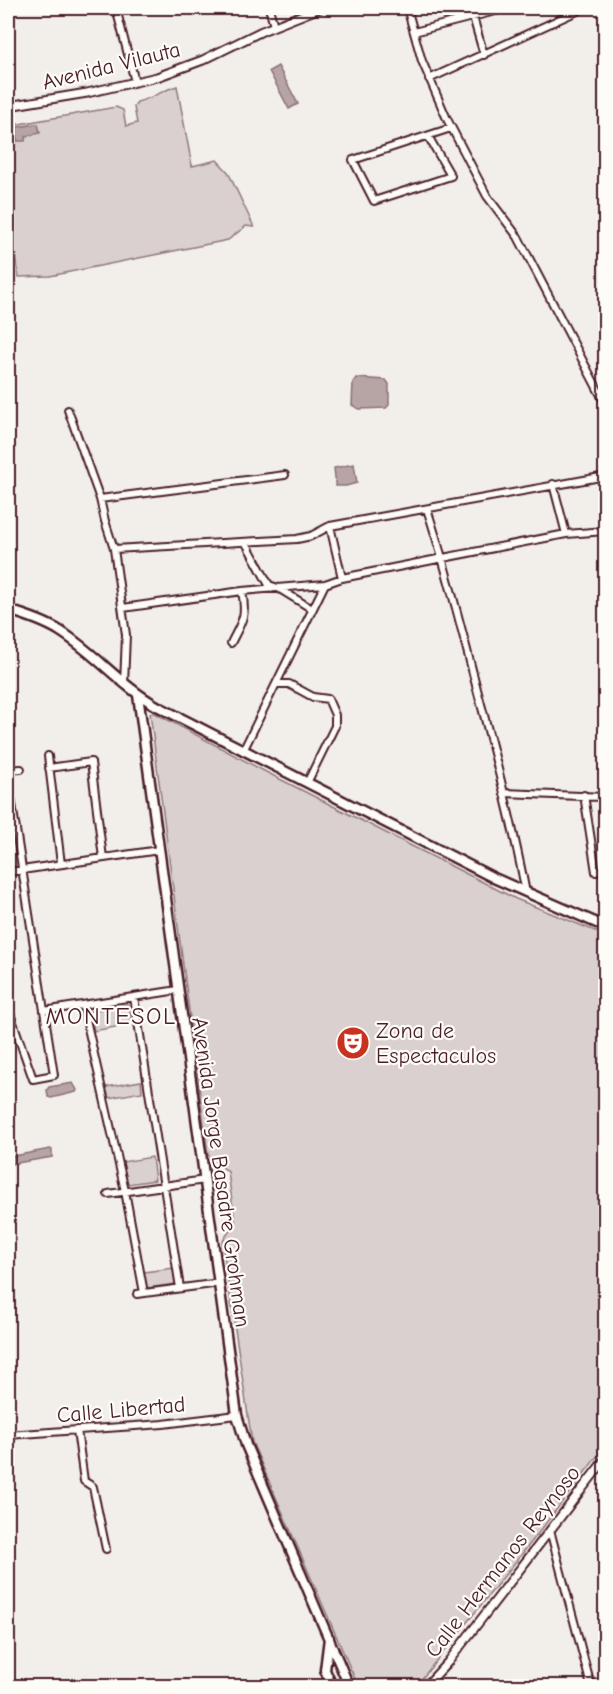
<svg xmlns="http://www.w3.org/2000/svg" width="613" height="1694" viewBox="0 0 613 1694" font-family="'Comic Neue',sans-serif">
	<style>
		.green { fill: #d9d0cf; stroke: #92787d; stroke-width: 1.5 }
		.water { fill: #b7a5a6; stroke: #8b6f75; stroke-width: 1.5 }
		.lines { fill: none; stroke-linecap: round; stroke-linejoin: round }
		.minor-casing { stroke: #4a1f2b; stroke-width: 10 }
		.tertiary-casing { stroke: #4a1f2b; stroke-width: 11 }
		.secondary-casing { stroke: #4a1f2b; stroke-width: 13 }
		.minor { stroke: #fdfcf7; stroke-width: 6 }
		.tertiary { stroke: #fdfcf7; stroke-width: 7 }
		.secondary { stroke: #fdfcf7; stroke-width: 8 }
		.labels { text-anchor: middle; stroke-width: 4.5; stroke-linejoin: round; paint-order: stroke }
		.street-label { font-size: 22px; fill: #4a1f2b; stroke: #fdfcf7 }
		.poi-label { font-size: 22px; fill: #4a1f2b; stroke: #fdfcf7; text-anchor: start }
		.neighbourhood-label { font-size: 24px; letter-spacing: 1.5px; fill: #4a1f2b; stroke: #fdfcf7 }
	</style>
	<rect width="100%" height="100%" fill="#f2efeb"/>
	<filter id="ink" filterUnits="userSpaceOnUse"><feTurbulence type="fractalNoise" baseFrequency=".0167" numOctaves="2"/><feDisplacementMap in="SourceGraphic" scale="12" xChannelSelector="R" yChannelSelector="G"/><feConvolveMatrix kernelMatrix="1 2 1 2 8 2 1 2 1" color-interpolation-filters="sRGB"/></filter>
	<g filter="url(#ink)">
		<path class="green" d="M177 86 192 166 217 160 228 172 254 227 246 226 228 240 50 276 19 277 8 224V126L116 107 123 110 126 126 137 123 134 107 137 102C153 98 161 91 177 86Z
			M150 713H155L266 772 516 899 605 935V1446L537 1535 416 1686H358L252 1442 222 1242 235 1223 228 1172 208 1155Z
			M129 1004 132 1024 94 1031 90 1011Z
			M141 1081 142 1092 109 1098 106 1087Z
			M152 1157 155 1180 128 1184 122 1162Z
			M174 1268 176 1284 146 1288 144 1272Z"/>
		<path class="water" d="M278 66 298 104 289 109 269 71Z
			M38 124 40 133 26 136 25 141H17V127Z
			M356 378 386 380 389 384V405L386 408 359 409 352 405 353 382Z
			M354 464 357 483 346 486H336L334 468Z
			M73 1083 77 1090 76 1092 51 1098 48 1097 47 1090 49 1087Z
			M50 1149 52 1150V1157L11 1164 8 1162 9 1157Z"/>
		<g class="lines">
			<defs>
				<path id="minor" d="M116 8 135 82
					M269 8 274 26
					M407 8 422 61 447 119 487 196 518 237 606 405
					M473 17 484 55
					M414 32 507 8
					M429 79 584 8
					M428 136 451 176 374 201 353 160 451 128
					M68 410 100 499 105 521 114 549 126 635 124 684
					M553 484 566 534
					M100 499 285 475
					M427 509C447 569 462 631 478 693 496 759 513 825 526 893
					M330 526 342 578
					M246 543 269 585 278 588 312 609
					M114 549 297 539 311 536 330 526 606 476
					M123 608 242 591 325 584 342 578 443 558 566 534 606 531
					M231 643C242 621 247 617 242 591
					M276 684H289L313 697 328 699 335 715V726L307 783
					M243 751 325 584
					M48 756 61 864
					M49 768 91 762 103 858
					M8 770 21 769
					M8 778 54 1075 33 1079 8 1008
					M504 793 606 797
					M584 795 596 872
					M8 872 159 850
					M134 997 180 1288
					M83 1006 125 1191 144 1293
					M44 1011 178 990
					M108 1194 205 1180
					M137 1294 220 1283
					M77 1430 84 1481 93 1487 106 1549
					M8 1435 163 1424 237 1415
					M550 1530 591 1686"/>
				<path id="tertiary" d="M8 106 87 93 157 77 203 60 262 31 320 8
					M426 1686 448 1662 606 1458"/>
				<path id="secondary" d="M8 610C25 615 44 621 60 631 95 653 121 686 157 706L494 878 606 927
					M138 695 237 1415 246 1445 349 1686
					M329 1638 325 1670 332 1686"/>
			</defs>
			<use href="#minor" class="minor-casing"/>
			<use href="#tertiary" class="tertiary-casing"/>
			<use href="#secondary" class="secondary-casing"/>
			<use href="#minor" class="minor"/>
			<use href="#tertiary" class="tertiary"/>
			<use href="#secondary" class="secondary"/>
		</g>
	</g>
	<defs>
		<symbol id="theatre-disc" viewBox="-11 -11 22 22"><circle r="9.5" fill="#c8321e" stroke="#fdfcf7"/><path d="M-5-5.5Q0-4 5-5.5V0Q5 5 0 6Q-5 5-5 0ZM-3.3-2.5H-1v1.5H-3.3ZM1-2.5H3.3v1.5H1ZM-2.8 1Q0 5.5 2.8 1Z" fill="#fff"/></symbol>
	</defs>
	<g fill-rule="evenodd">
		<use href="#theatre-disc" x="334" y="1024" width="38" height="38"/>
	</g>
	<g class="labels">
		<g class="street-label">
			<text transform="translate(111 65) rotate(-14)" y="8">Avenida Vilauta</text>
			<text transform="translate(222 1172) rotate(82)" y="8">Avenida Jorge Basadre Grohman</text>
			<text transform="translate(121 1409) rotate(-5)" y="8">Calle Libertad</text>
			<text transform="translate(502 1561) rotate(-52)" y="8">Calle Hermanos Reynoso</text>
		</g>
		<g class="poi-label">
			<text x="376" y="1038">Zona de<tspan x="376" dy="25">Espectaculos</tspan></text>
		</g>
		<g class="neighbourhood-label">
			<text x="111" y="1024">MONTESOL</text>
		</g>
	</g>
	<rect width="613" height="1694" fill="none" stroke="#fdfcf7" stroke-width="30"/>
	<rect x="15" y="15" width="583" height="1664" fill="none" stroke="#4a1f2b" stroke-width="2" filter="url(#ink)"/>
</svg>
